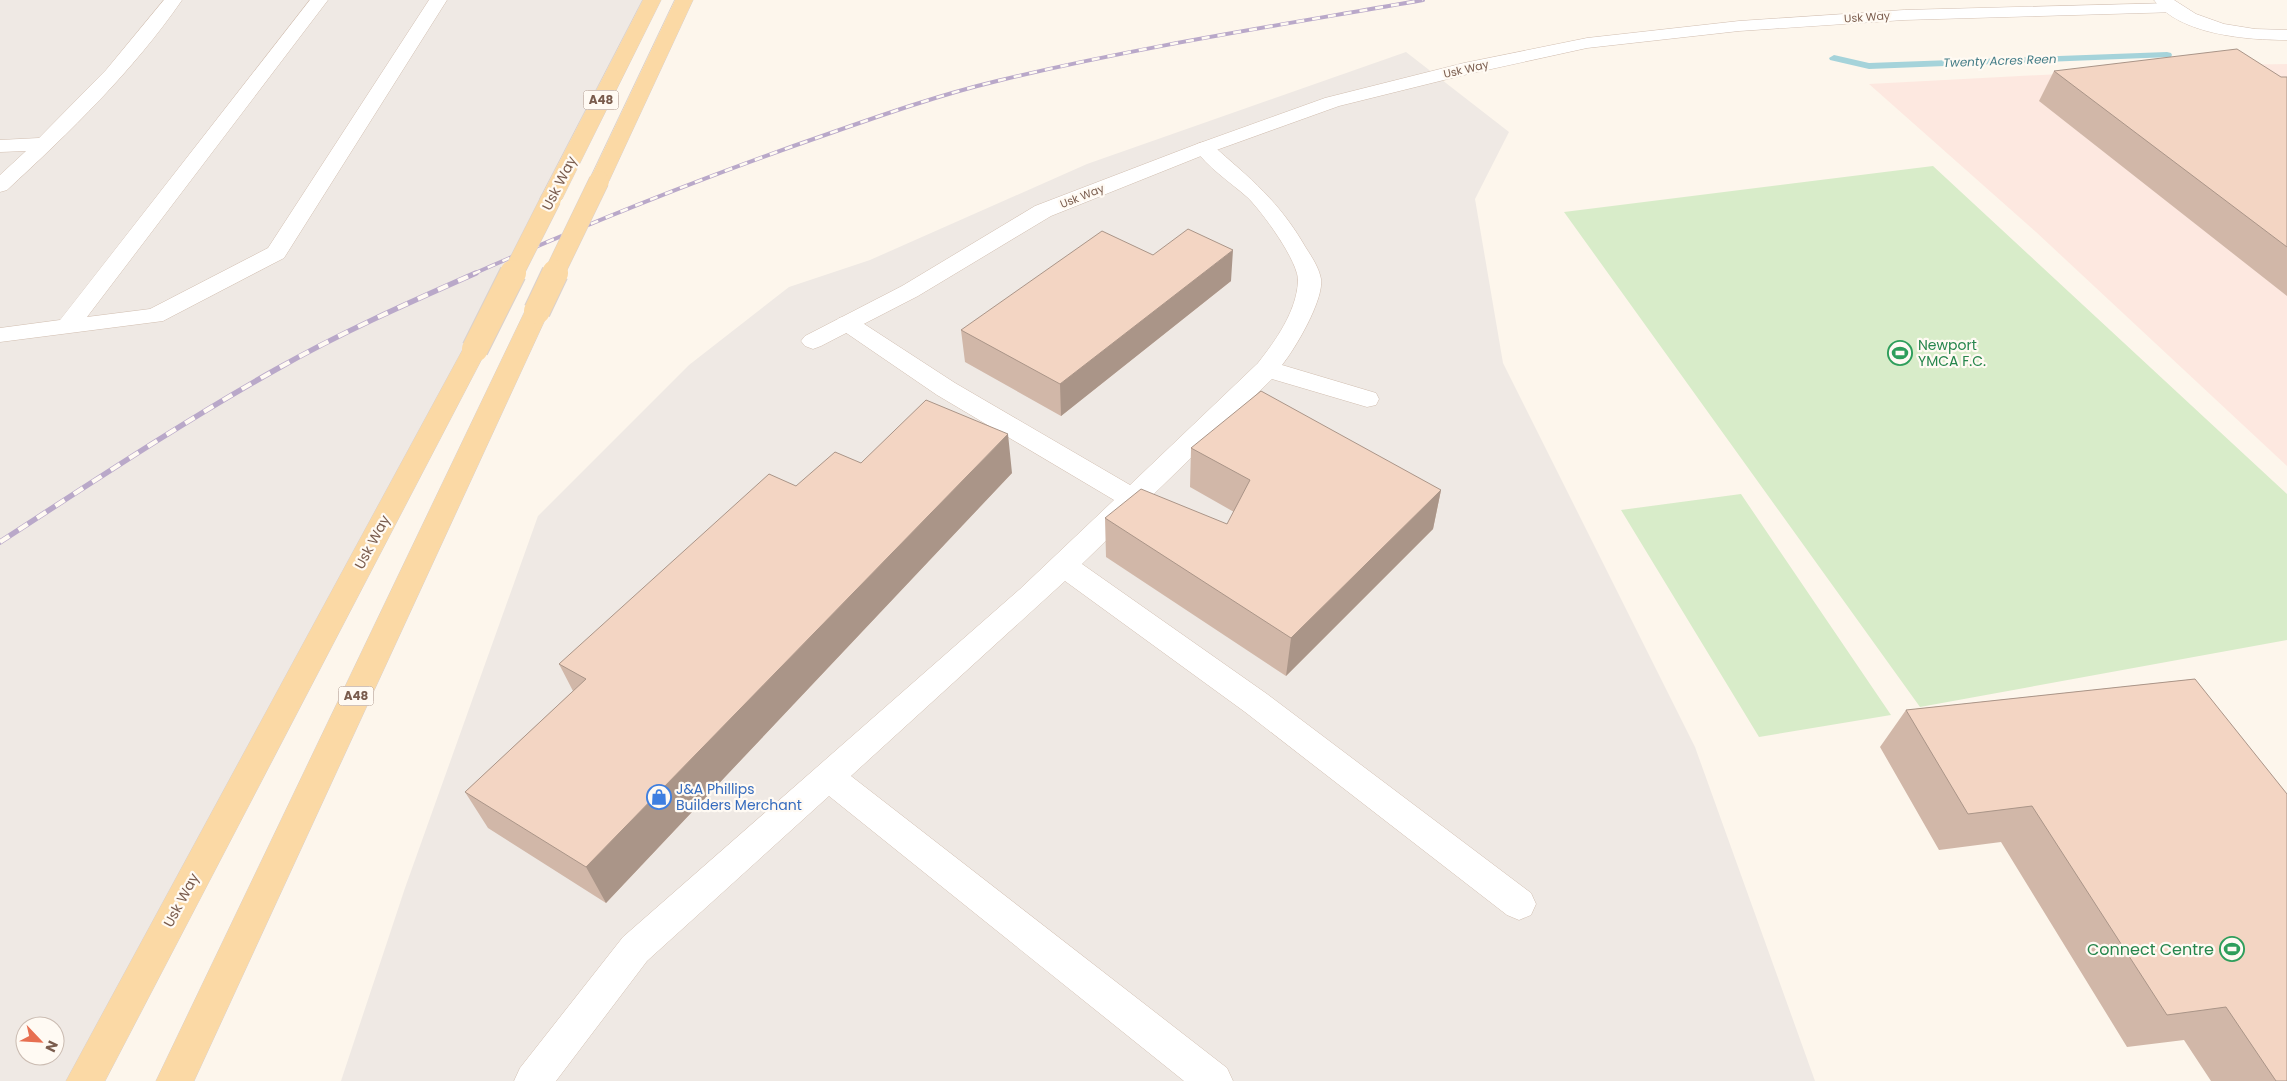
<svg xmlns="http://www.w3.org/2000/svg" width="2287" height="1081" viewBox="0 0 2287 1081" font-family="Poppins,sans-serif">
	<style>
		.commercial { fill: #fde8e0 }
		.industrial { fill: #efe9e4; fill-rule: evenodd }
		.green { fill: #d8ecc9 }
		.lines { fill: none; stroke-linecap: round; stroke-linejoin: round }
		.stream { fill: #a5d3da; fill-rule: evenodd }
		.service-casing { stroke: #d1beb0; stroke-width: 1 }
		.minor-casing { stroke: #d1beb0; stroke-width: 1 }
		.tertiary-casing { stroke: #d1beb0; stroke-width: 1 }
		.primary-casing { stroke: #dad1cd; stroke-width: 1 }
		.service { fill: #fff; fill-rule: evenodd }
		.minor { fill: #fff; fill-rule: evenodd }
		.tertiary { fill: #fff; fill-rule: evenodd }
		.primary { fill: #fbd9a5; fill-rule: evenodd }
		.rail-far1-casing { stroke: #b9a8c9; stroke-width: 4 }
		.rail-casing { stroke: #b9a8c9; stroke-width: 5.5 }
		.rail-far1 { stroke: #fffaf3; stroke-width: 2.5; stroke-dasharray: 8; stroke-linecap: butt }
		.rail { stroke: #fffaf3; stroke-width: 4; stroke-dasharray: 11; stroke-linecap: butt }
		.primary-bridge-far1-casing { stroke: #dad1cd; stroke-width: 21; stroke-linecap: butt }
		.primary-bridge-casing { stroke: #dad1cd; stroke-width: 28; stroke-linecap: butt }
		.primary-bridge-far1 { stroke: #fbd9a5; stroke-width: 20 }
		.primary-bridge { stroke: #fbd9a5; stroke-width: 26 }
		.wall { fill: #d1b7a8 }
		.shaded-wall { fill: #aa9588 }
		.building { fill: #f3d5c3; stroke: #aa9588 }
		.labels { text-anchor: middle; stroke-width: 4.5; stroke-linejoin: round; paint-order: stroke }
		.far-street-label { font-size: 11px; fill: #7a5c4d; stroke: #fffaf3 }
		.far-water-label { font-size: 12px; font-style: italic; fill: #437c86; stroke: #fffaf3 }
		.shield { fill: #fffaf3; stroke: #a28b7f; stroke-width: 1 }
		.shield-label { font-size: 12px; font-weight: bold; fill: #7a5c4d }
		.street-label { font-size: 14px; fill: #7a5c4d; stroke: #fffaf3 }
		.leisure-label { font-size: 14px; fill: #27864d; stroke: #fffaf3; text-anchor: start }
		.shop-label { font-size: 14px; fill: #366cbe; stroke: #fffaf3; text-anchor: start }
		.near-leisure-label { font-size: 16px; fill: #27864d; stroke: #fffaf3; text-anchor: end }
	</style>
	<rect width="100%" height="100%" fill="#fdf6ec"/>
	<path class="commercial" d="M2287 64V466L2036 232 1869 84 2232 65Z"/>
	<path class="industrial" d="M0 0H652L79 1081H0ZM25 1026H55V1056H25Z
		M1406 52 1509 132 1475 199 1503 363 1695 747 1815 1081H341L405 888 538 516 689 365 789 287 870 260 1087 164Z"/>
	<path class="green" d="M1933 166 2287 494V640L1920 707 1564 212Z
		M1741 494 1891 715 1759 737 1621 510Z"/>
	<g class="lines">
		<path class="stream" d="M2167 52 2171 53 2172 55 2171 57 1869 69 1830 60 1829 58 1834 55 1869 63Z"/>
		<defs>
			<path id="service" d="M164 0H182C133 71 70 132 7 190L0 192V175L26 151 0 152V140L39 138 106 70Z
				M310 0H328L87 317 150 309 268 248 429 0H447L284 258 163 321 0 342V328L60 320Z
				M1204 142 1211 144C1251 179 1279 201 1306 248 1312 257 1319 268 1321 279 1324 300 1295 349 1282 365L1376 393 1379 399 1376 405 1367 407 1272 379 1082 564 1267 694 1531 893 1536 904 1531 915 1519 920 1507 915 1245 712 1065 581 851 776 1227 1068 1233 1081H1184L829 796 647 961 556 1081H514L520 1068 623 937 1020 589 1114 500 937 395 839 328 835 323 839 318 847 316 855 318 955 383 1130 485 1258 363C1276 340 1296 312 1298 282 1300 263 1261 210 1247 197 1230 182 1207 167 1194 148L1197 144Z"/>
			<path id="minor" d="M2172 3 2178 4 2181 8 2178 12 1904 20 1739 31 1587 48 1464 75 1339 106 1211 152 1051 216 918 296 821 346 813 349 805 346 801 341 805 336 902 286 1035 206 1197 144 1325 98 1464 63 1587 38 1739 21 1904 10Z"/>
			<path id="tertiary" d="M2154 0H2174L2196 14 2224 24 2255 29 2287 30V40C2248 40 2179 35 2154 0Z"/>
			<path id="primary" d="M643 0H661L562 199 558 203 551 205 544 203 540 199Z
				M675 0H693L609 181 606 185 599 187 592 185 589 181Z
				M537 304 545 306 549 311 194 1081H156L525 311 529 306Z
				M475 341 483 344 487 349 105 1081H66L463 349 467 344Z"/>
		</defs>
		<use href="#service" class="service-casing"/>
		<use href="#minor" class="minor-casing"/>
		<use href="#tertiary" class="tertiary-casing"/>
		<use href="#primary" class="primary-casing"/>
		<use href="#service" class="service"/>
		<use href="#minor" class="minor"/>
		<use href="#tertiary" class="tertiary"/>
		<use href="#primary" class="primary"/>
		<defs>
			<path id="rail-far1" d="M473 274C589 223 706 176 825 135 882 115 939 95 997 81 1137 47 1281 25 1423 0"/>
			<path id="rail" d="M0 542C91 483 181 423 275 370 340 333 408 303 476 273"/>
		</defs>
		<use href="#rail-far1" class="rail-far1-casing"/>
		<use href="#rail" class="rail-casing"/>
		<use href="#rail-far1" class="rail-far1"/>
		<use href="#rail" class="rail"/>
		<defs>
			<path id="primary-bridge-far1" d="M513 274 551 199
				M554 274 599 181"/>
			<path id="primary-bridge" d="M537 311 555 273
				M475 349 513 273"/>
		</defs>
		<use href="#primary-bridge-far1" class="primary-bridge-far1-casing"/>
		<use href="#primary-bridge" class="primary-bridge-casing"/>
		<use href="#primary-bridge-far1" class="primary-bridge-far1"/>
		<use href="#primary-bridge" class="primary-bridge"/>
	</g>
	<path class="wall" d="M2054 71 2281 77H2287V296L2039 101Z
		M1153 255 1231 281 1061 416 965 362 961 330Z
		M1191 448 1441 490 1433 529 1286 676 1106 557 1105 518 1227 524 1234 512 1190 487Z
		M861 463 1012 473 606 903 488 828 465 792 573 691 559 664 796 486Z
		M2195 679 2287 1081H2211L2184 1040 2127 1047 2001 842 1939 850 1880 747 1906 710Z"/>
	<path class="shaded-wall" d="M1233 250 1231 281 1061 416 1060 384Z
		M1008 434 1012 473 606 903 586 867Z
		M1441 490 1433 529 1286 676 1291 638Z"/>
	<path class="building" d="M2237 49 2281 77H2287V247L2054 71Z
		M1188 229 1233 250 1060 384 961 330 1102 231 1153 255Z
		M1261 391 1441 490 1291 638 1105 518 1141 489 1227 524 1250 480 1191 448Z
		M926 400 1008 434 586 867 465 792 586 679 559 664 769 474 796 486 835 452 861 463Z
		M2195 679 2287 794V1081H2276L2226 1007 2167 1015 2032 806 1968 814 1906 710Z"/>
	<defs>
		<symbol id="stadium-ring" viewBox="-11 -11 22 22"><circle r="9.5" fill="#fffaf3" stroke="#2e9e5b" stroke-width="1.5"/><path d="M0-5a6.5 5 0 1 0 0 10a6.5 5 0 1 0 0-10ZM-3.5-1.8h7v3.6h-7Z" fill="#2e9e5b"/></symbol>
		<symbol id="shop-ring" viewBox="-11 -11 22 22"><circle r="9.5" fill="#fffaf3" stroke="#3f7fe0" stroke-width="1.5"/><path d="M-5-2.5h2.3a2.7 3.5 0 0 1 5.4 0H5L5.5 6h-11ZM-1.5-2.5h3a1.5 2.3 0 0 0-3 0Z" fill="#3f7fe0"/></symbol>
	</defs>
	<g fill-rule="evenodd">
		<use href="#stadium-ring" x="1886" y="339" width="28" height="28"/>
		<use href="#shop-ring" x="645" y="783" width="28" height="28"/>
		<use href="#stadium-ring" x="2218" y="935" width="28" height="28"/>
	</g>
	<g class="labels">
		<g class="far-street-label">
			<text transform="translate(1867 17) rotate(-4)" y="4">Usk Way</text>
			<text transform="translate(1466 69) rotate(-13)" y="4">Usk Way</text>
			<text transform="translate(1082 196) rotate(-22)" y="4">Usk Way</text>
		</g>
		<g class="far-water-label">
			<text transform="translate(2000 61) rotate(-2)" y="4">Twenty Acres Reen</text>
		</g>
		<g class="shield">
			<rect x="583.5" y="90.5" width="35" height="19" rx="4"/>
			<rect x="338.5" y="686.5" width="35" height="19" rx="4"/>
		</g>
		<g class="shield-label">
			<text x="601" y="104">A48</text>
			<text x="356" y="700">A48</text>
		</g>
		<g class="street-label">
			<text transform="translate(559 183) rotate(-63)" y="5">Usk Way</text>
			<text transform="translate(372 542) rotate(-62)" y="5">Usk Way</text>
			<text transform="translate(181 900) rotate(-62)" y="5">Usk Way</text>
		</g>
		<g class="leisure-label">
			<text x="1918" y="350">Newport<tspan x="1918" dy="16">YMCA F.C.</tspan></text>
		</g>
		<g class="shop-label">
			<text x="676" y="794">J&amp;A Phillips<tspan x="676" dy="16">Builders Merchant</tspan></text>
		</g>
		<g class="near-leisure-label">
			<text x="2214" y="955">Connect Centre</text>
		</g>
	</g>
	<g transform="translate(40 1041) rotate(115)"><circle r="24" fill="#fffaf3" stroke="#cabbb1"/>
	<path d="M0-4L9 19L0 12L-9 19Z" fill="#e76f51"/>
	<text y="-8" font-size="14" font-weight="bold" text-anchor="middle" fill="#7a5c4d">N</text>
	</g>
</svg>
